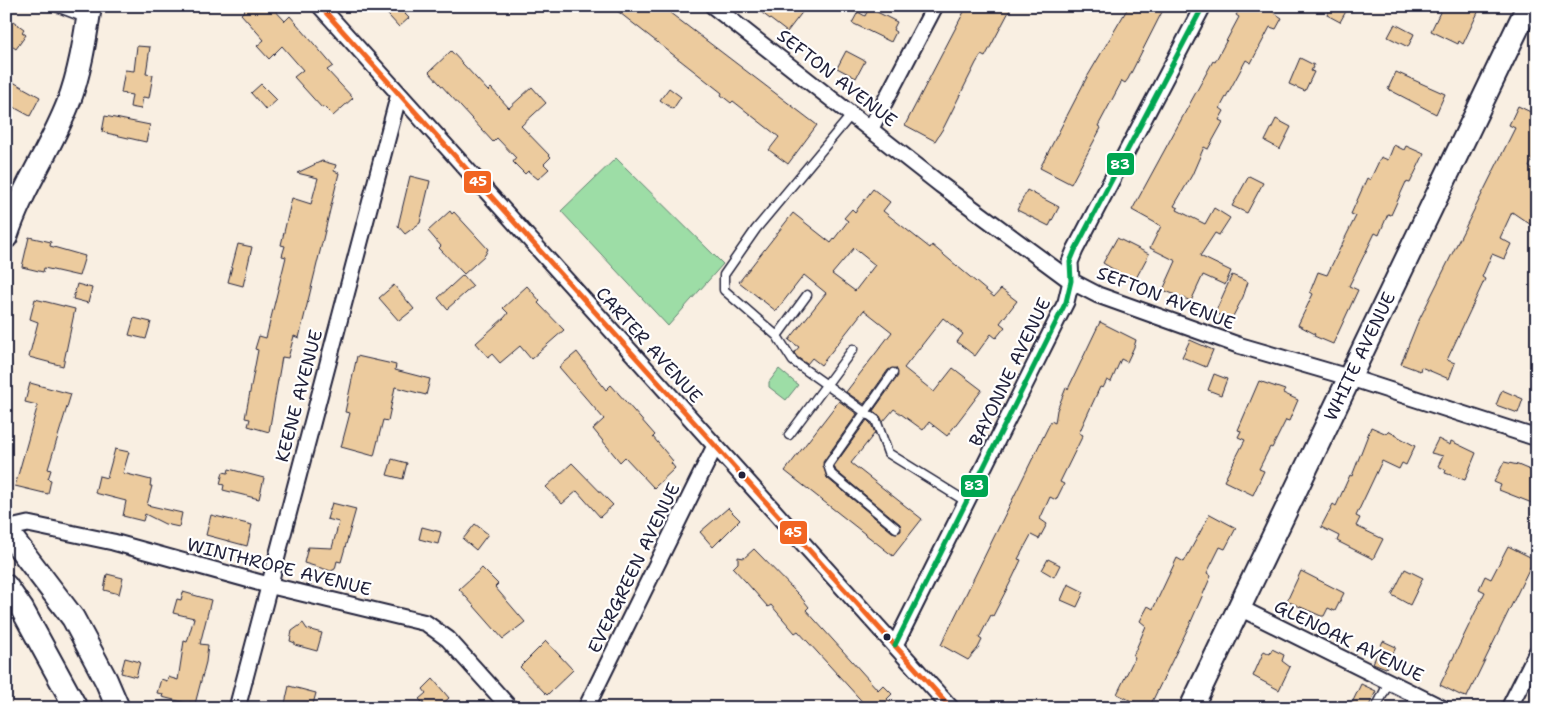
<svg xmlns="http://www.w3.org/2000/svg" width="1543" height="714" viewBox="0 0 1543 714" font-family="'Shantell Sans',sans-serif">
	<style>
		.green { fill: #9ddda6; stroke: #608070 }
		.building { fill: #eccb9e; stroke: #22223b; fill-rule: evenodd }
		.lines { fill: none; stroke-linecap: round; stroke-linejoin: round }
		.lane-casing { stroke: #22223b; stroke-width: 11 }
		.street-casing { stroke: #22223b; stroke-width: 19 }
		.secondary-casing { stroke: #22223b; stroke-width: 26 }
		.lane { stroke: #fff; stroke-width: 8 }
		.street { stroke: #fff; stroke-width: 15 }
		.secondary { stroke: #fff; stroke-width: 22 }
		.bus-1-casing { stroke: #fff; stroke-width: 9 }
		.bus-2-casing { stroke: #fff; stroke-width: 9 }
		.bus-1 { stroke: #f26522; stroke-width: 5 }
		.bus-2 { stroke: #00a651; stroke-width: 5 }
		.bus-dot { fill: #22223b; stroke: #fff; stroke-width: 2 }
		.labels { text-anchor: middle; stroke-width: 4.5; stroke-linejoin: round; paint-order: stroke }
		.street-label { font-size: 18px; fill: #22223b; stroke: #fff }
		.line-badge { stroke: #fff; stroke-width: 2 }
		.badge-label { font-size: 14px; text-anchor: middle; font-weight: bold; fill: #fff }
	</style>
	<rect width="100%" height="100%" fill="#f9efe2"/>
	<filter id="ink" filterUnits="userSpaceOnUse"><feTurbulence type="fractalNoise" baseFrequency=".02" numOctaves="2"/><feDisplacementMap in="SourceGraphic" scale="10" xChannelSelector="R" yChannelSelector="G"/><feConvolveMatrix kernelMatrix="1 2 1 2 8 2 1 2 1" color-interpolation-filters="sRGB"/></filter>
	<g filter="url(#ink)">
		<path class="green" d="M616 158 723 264 668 326 561 211Z
			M779 369 798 385 786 400 769 387V382Z"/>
		<path class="building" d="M249 6H271L285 21 290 16 333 66 327 70 353 98 333 116 324 107 322 108 294 77 303 70 282 46 269 59 257 46 264 40 241 14Z
			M380 6H414L405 14 409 18 399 27Z
			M611 6H661L817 125 788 164 769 150 779 137 733 101 731 103 721 95 722 93Z
			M753 6H807L787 32Z
			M967 6H1012L985 57 981 55 976 63 944 127 935 141 905 125Z
			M1129 6H1165L1128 79 1125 83 1122 81 1098 126 1101 128 1071 184 1040 168 1086 79Z
			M1241 6H1264L1282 18 1276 29 1270 27 1251 63 1246 60 1220 108 1224 111 1219 120 1223 122 1208 149 1204 147 1192 175 1174 206 1178 208 1177 210 1205 224 1214 208 1230 218 1219 235 1215 233 1200 256 1231 271 1225 285 1203 275 1191 301 1163 290 1176 261 1150 248 1161 226 1132 210 1213 61 1215 62 1239 17 1236 15Z
			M1332 6H1349L1340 22 1327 15Z
			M1443 6H1481L1463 44 1459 41 1458 44 1431 31Z
			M869 8 897 22 893 30 896 32 891 42 852 23 858 12 865 16Z
			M6 16 24 29 22 32 26 35 16 49 6 42Z
			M1395 24 1414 34 1408 47 1388 37Z
			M137 46 150 47 146 74 153 75 149 98 143 97 141 109 130 107 132 95 121 93 125 70 134 71Z
			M451 51 488 91 491 88 509 108 532 87 546 103 521 126 551 157 544 164 549 169 538 179 528 171 525 174 513 162 516 158 497 138 493 142 429 72Z
			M846 51 865 61 856 78 837 68Z
			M1300 58 1314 65 1311 71 1314 72 1305 91 1289 84Z
			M1396 72 1445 94 1436 114 1388 89Z
			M13 82 40 97 30 116 6 103V95Z
			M261 84 277 100 266 110 251 93Z
			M669 88 681 97 673 109 660 100Z
			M1518 106 1537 115V151L1529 167 1537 171V229L1512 212 1500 238 1511 244 1504 259 1492 254 1482 277 1485 279 1447 360 1455 363 1449 379 1421 367 1420 371 1401 364 1417 324 1515 128 1509 125Z
			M105 116 150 125 146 142 102 132Z
			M1276 119 1291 127 1280 149 1265 141Z
			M1394 145 1404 150 1406 146 1424 154 1410 183 1406 182 1391 215 1388 214 1379 235 1375 233 1349 286 1358 290 1333 344 1314 336 1315 334 1298 325 1313 294 1310 292 1318 272 1327 275 1344 240 1356 216 1351 214 1367 178 1370 180 1381 157 1388 160Z
			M322 161 336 165 334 171 339 173 299 338 294 336 288 358 282 357 269 432 248 426 250 419 245 418 258 350 255 349 259 336 266 338 286 257 282 256 285 246 281 245 292 198 311 204 318 178 297 173Z
			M410 176 430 181 420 223 405 234 398 226Z
			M1249 176 1263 183 1247 213 1232 206Z
			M873 189 890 202 883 211 930 248 932 245 994 297 1001 289 1017 301 1000 323 1005 327 996 338 991 334 975 356 957 342 963 334 943 318 904 368 934 392 953 368 982 390 947 436 929 422 923 430 894 409 883 422 880 416 873 411 898 376 896 368 888 370 864 404 846 392 892 332 864 310 821 365 812 358 807 364 797 357 794 353 799 347 789 340 826 293 804 275 776 311 739 282 793 213 831 243 848 221 844 218 852 209 855 212ZM854 248 875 265 855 291 832 274Z
			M1027 190 1059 207 1049 226 1017 210Z
			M450 211 452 214 454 212 488 249 485 255 464 274 439 248 441 246 428 231Z
			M29 237 51 242 50 246 85 256 79 276 44 268 43 272 22 267Z
			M1117 238 1149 254 1134 282 1103 263Z
			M238 244 252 247 243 286 228 282Z
			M463 275 473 286 447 309 438 298Z
			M1232 275 1248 282 1243 297 1231 320 1215 313Z
			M77 284 92 288 88 303 73 299Z
			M394 285 414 309 399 321 379 298Z
			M527 286 540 301 538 303 564 330 531 359 520 346 500 363 492 354 488 357 476 343 505 317 508 313 503 308Z
			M35 299 75 309 63 366 29 357 38 322 30 319Z
			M134 318 151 322 146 339 129 335Z
			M1100 322 1136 340 1134 347 1127 362 1121 359 1111 382 1107 380 1103 388 1100 387 1079 433 1083 435 1060 482 1064 484 1056 500 1050 497 1040 519 1047 524 1039 539 1031 535 1018 559 1021 560 1013 577 993 616 991 615 979 638 982 640 978 648 968 660 941 645 1051 421 1055 423 1057 410 1066 388 1068 389Z
			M1190 340 1213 350 1206 367 1182 357Z
			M577 352 606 390 611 385 655 435 653 437 673 461 671 463 675 468 654 488 625 457 620 462 593 429 604 419 559 367Z
			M357 356 388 363 396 365 395 370 430 379 426 395 395 387 388 421 383 420 374 456 341 447 350 413 345 412Z
			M1214 374 1227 379 1221 395 1208 390Z
			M1259 381 1285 390 1283 393 1298 400 1289 421 1286 420 1272 448 1270 447 1259 469 1264 471 1253 495 1224 481 1245 440 1238 437 1241 431 1238 430Z
			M30 383 71 394 48 469 51 470 48 479 51 480 48 494 15 486 37 408V405L25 402Z
			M1502 390 1523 399 1518 413 1496 405Z
			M839 401 857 414 823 462 827 478 892 532 897 533 901 531 900 524 836 471 834 466 867 420 871 424 875 433 851 463 922 519 893 556 785 471Z
			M1371 427 1387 434 1388 431 1415 446 1406 465 1402 463 1399 469 1382 461 1356 516 1360 518 1356 526 1383 539 1373 559 1337 541 1339 536 1321 527 1333 504 1336 506 1350 475 1352 476Z
			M1438 439 1450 445 1451 441 1476 453 1465 480 1445 473 1446 470 1438 466 1443 456 1431 453Z
			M115 449 129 452 123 473 151 480 150 486H152L147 505 182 513 179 527 165 524 145 514 143 521 123 516 126 501 95 493 99 476 107 478Z
			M392 459 407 463 403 479 387 475Z
			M1504 462 1518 465 1537 473V505L1499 490 1501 485 1494 482Z
			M572 463 613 505 600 517 577 491 562 504 546 487Z
			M229 469 264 478 259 499 223 490 224 485 220 484 223 472 228 473Z
			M332 503 356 509 341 562 337 561 335 569 331 571 304 563 308 547 332 548 339 522 327 519Z
			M728 508 740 520 713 547 700 532Z
			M1210 514 1236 528 1225 549 1220 547 1207 573 1211 576 1190 624 1149 708H1146L1117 694 1135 657 1133 656 1146 626 1140 621 1148 606 1153 609 1177 558 1184 562Z
			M211 515 252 525 247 546 206 535Z
			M475 524 488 534 476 550 463 539Z
			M422 527 441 532 438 544 419 539Z
			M1508 546 1534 559 1467 697 1462 696 1440 685 1485 592 1479 589 1485 576 1491 579Z
			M754 549 800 596 809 607 806 610 878 690 883 685 892 694 887 699 895 708H868L798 631 795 633 771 605 768 607 746 582 733 568 738 563V557L744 558Z
			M1048 559 1060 565 1054 577 1042 570Z
			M482 568 498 584 495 587 525 622 503 639 459 589Z
			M1405 569 1423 578 1410 605 1392 595Z
			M1301 571 1344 593 1335 611 1328 608 1324 616H1321L1287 601Z
			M107 574 123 578 119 594 104 590Z
			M1068 584 1084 592 1077 607 1061 600Z
			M183 592 211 600 200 644 208 645 206 662 195 704 190 702V704L162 697 163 694 157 693 161 679 167 681 168 677 178 680 184 641 187 642 194 618 173 613 177 599 181 600Z
			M303 623 307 629 322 633 317 651 295 645V643L290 641 292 631Z
			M546 641 573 670 547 695 520 667Z
			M1383 641 1396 647 1386 668 1373 663Z
			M1272 649 1284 655 1282 661 1290 667 1279 690 1253 676 1264 651 1270 654Z
			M125 658 140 662 136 677 121 673Z
			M433 679 449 698 438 708H428L419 699 426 693 423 689Z
			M1361 684 1376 691 1368 708H1361L1352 703Z
			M289 686 316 693 312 708H284Z"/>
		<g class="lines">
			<defs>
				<path id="lane" d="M54 6 85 18
					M852 114 756 229 724 275V290L777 336 793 361 876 420 888 453 967 502
					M777 336 807 295
					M893 373 828 465 831 474 896 528
					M789 435 853 349
					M1376 708 1389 682"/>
				<path id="street" d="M320 6 951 708
					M713 6 941 185 1071 281 1098 295 1238 345 1351 378 1537 438
					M871 128 935 6
					M6 529 28 524 113 542 268 585 426 623 448 639 510 708
					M1240 608 1442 708
					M895 645 1066 302 1071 281 1070 262 1075 250 1203 6
					M237 708 399 94
					M586 708 715 446
					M1509 708 1537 652"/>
				<g id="secondary">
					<path d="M6 237C21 190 50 150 68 104 80 73 85 39 90 6"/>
					<path d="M6 530 73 618 106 680 118 708"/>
					<path d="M6 586 22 609 76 708"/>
					<path id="s1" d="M1191 708 1528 6"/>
				</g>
			</defs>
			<use href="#lane" class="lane-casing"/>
			<use href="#street" class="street-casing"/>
			<use href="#secondary" class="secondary-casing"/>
			<use href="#lane" class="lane"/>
			<use href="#street" class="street"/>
			<use href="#secondary" class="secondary"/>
			<defs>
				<path id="bus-1" d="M320 6 951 708"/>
				<path id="bus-2" d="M895 645 1066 302 1071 281 1070 262 1075 250 1203 6"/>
			</defs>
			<use href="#bus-1" class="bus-1-casing"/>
			<use href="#bus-2" class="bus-2-casing"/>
			<use href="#bus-1" class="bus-1"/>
			<use href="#bus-2" class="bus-2"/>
		</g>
	</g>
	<g class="bus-dot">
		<circle cx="742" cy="475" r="4.5"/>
		<circle cx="887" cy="637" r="4.5"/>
	</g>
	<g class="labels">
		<g class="street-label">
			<text transform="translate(837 78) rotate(38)" y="6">SEFTON AVENUE</text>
			<text transform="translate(1166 298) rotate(21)" y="6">SEFTON AVENUE</text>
			<text transform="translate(649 345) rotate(48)" y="6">CARTER AVENUE</text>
			<text dy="6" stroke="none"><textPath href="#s1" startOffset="390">WHITE AVENUE</textPath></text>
			<text transform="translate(1010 372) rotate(-64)" y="6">BAYONNE AVENUE</text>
			<text transform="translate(299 396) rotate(-75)" y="6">KEENE AVENUE</text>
			<text transform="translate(279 567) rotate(14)" y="6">WINTHROPE AVENUE</text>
			<text transform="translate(634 568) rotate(-64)" y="6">EVERGREEN AVENUE</text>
			<text transform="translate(1349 641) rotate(26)" y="6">GLENOAK AVENUE</text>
		</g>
	</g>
	<g class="line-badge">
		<rect x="1106" y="152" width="29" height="24" rx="5" fill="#00a651"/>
		<rect x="463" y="170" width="29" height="24" rx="5" fill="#f26522"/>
		<rect x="960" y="474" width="29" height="24" rx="5" fill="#00a651"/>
		<rect x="779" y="520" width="29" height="25" rx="5" fill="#f26522"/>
	</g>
	<g class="badge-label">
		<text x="1120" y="169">83</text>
		<text x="478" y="186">45</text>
		<text x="974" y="490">83</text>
		<text x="793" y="537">45</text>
	</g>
	<rect width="1543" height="714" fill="none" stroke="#fff" stroke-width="25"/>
	<rect x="12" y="12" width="1518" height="689" fill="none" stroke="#22223b" stroke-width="2" filter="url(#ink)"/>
</svg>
